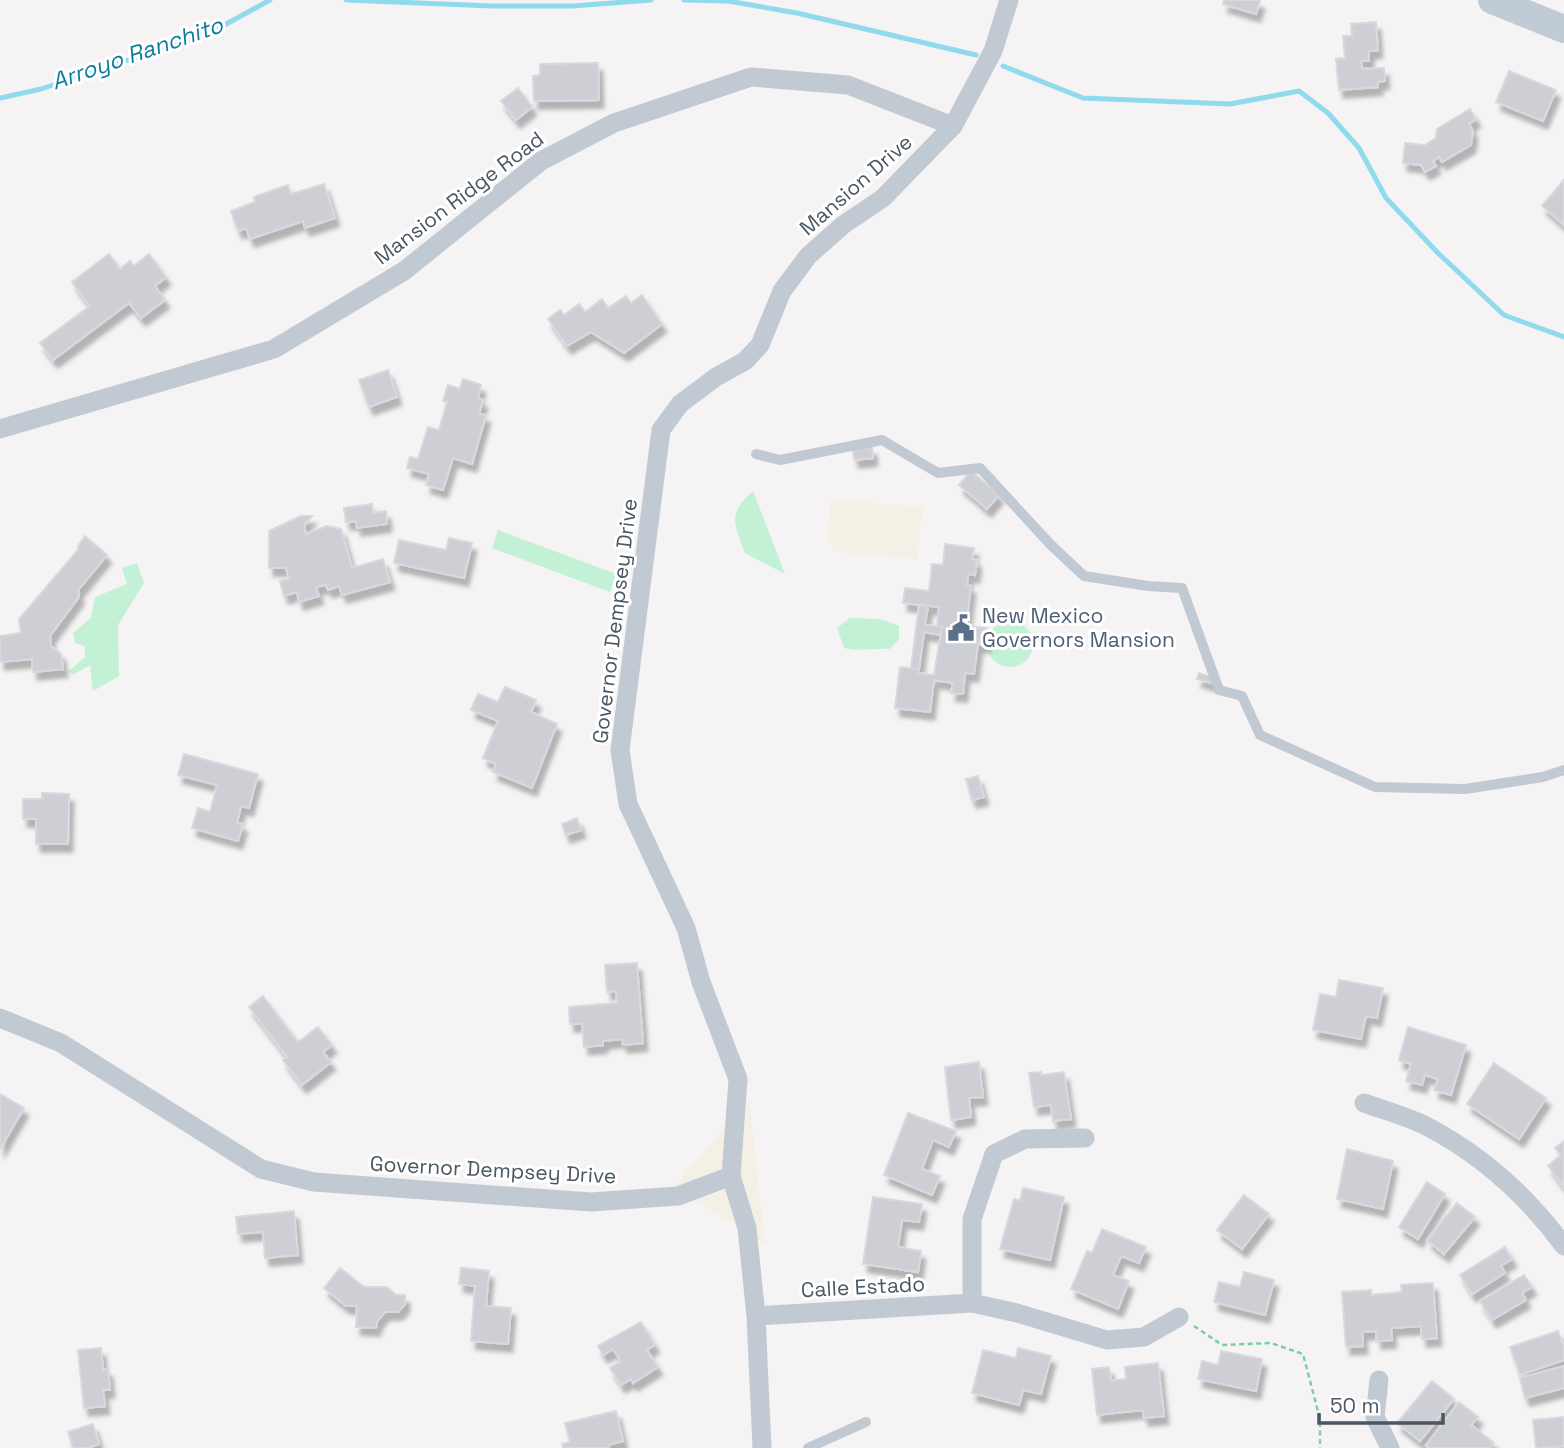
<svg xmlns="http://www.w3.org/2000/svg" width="1564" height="1448" viewBox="0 0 1564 1448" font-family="'Space Grotesk',sans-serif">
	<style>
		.green { fill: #c3f1d5 }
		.sand { fill: #f5f0e5 }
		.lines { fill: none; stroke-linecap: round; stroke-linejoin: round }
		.stream { stroke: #90daee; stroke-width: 5 }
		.building { fill: #cdcfd5; stroke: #d7d9de; stroke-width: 2; filter: url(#shadow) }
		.path { stroke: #7ad0a6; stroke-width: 2.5; stroke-dasharray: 5 3.5; stroke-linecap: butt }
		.lane { stroke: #c1cad2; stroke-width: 10 }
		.street { stroke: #c1cad2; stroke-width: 19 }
		.secondary { stroke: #c1cbd6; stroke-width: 28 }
		.labels { text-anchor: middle; stroke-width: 6; stroke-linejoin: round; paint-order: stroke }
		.street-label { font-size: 21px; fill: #4a5661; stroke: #fff }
		.service-label { font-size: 21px; fill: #4e5e75; stroke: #fff; text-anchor: start }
		.water-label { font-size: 23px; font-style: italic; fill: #0c7c9b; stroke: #fff }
	</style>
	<defs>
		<filter id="shadow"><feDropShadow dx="4.5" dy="8" stdDeviation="2" flood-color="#0004"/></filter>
	</defs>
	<rect width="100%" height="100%" fill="#f5f3f3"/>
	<path class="green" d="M753 491 785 574 745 553C734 523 727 514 753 491Z
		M498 530 616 574 610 592 492 548Z
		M137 563 144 583 118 625 119 676 93 691 90 665 73 675 69 671 85 657V646L75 643 73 633 91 618 95 597 127 584 122 568Z
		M850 618 880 619 899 626V639L890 649C875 648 858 652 844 648L837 628Z
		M987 644a23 23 0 1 1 46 0a23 23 0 1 1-46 0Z"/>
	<path class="sand" d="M831 499 922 507 918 559 836 552 827 540Z
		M749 1099 765 1244 674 1187Z"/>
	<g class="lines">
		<path class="stream" d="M346 0 492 6H573L651 0
			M684 0 728 1 797 13 976 55
			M1003 66 1083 98 1230 104 1299 91 1328 113 1359 148 1386 198 1438 253 1504 315 1564 337
			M0 98 41 89 210 33 270 0"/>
	</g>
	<path class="building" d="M1224 0H1258L1260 1 1256 14 1223 4Z
		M1376 22 1378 50 1369 51V61H1361L1362 69 1384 68 1385 81 1378 82V87L1339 90 1336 59 1345 58 1343 36H1352L1351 24Z
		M598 63 599 100 534 101 533 76 540 75V64Z
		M1509 71 1556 90 1543 121 1496 102Z
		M518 88 532 107 516 120 501 101Z
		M1470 109 1476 119 1469 124 1473 131 1471 145 1442 162 1439 157 1433 161 1436 166 1425 172 1421 165 1403 163 1405 143 1425 145 1436 138 1437 129Z
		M1564 180V225L1542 206Z
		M324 184 335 218 305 228 303 221 250 239 246 228 238 231 231 211 255 202 254 197 288 185 291 194Z
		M109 254 120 269 130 261 134 266 149 254 166 277 155 286 165 300 141 318 129 303 53 360 40 343 90 306 72 282Z
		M642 295 662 324 624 353 591 332 567 346 548 319 560 310 564 315 579 304 585 312 602 299 608 308 626 296 631 303Z
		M388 370 397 397 369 407 359 380Z
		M463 379 481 385 478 398 483 400 479 414 486 415 472 464 453 458 443 490 426 485 429 474 407 468 410 457 418 459 428 427 439 430 447 402 443 401 448 385 460 389Z
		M872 447 873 458 854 460 853 450Z
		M971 471 999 495 987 509 959 485Z
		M372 504 373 513 386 511 387 524 357 528 356 521 346 522 344 508Z
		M301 516H312L304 525 306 534 327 526 341 529 352 568 383 559 390 582 342 595 339 586 328 590 326 585 316 587 319 596 299 602 297 592 284 596 280 581 289 579 286 568H269V531Z
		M85 536 107 555 78 590 79 597 50 636 51 646 61 654 63 669 33 672 32 659 0 662V636L21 633 19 619 78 550V546Z
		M449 538 472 543 464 578 394 563 399 540 446 550Z
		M945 544 974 548 972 559 977 560 975 575 968 574 967 585 971 586 966 626 987 628 985 645 978 644 974 674 965 673 963 694 951 693 953 683 934 680 930 712 895 708 900 667 919 669V673L934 675 942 627 937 626 939 607 903 603 905 588 929 591 932 564 943 565Z
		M919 605 928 606 925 625 942 627 941 635 924 632 919 669 911 668Z
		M1199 673 1214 678 1212 683 1197 679Z
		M505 687 536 700 531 712 557 724 532 788 493 772 496 764 483 758 498 721 471 710 478 694 498 702Z
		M184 754 258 774 249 808 241 806 237 823 243 824 238 841 192 828 198 808 210 812 217 785 178 775Z
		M978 776 984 797 972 800 966 779Z
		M42 793 69 794 68 844H36V819H23V799H42Z
		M577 818 581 830 566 835 562 824Z
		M637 963 643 1043 623 1045 622 1039 603 1041V1045L584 1047 582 1024H570L569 1007 617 1003 616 991 607 992 605 965Z
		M1339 980 1383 988 1377 1018 1366 1016 1361 1039 1313 1030 1320 994 1336 997Z
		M263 996 298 1042 318 1027 332 1045 323 1052 331 1062 302 1085 283 1060 287 1057 249 1007Z
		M1408 1027 1466 1045 1451 1095 1434 1090 1438 1079 1425 1075 1422 1085 1406 1081 1411 1064 1399 1060Z
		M979 1062 983 1097 969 1098 971 1117 951 1120 945 1067Z
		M1494 1063 1546 1098 1519 1139 1467 1104Z
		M1041 1072V1075L1064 1072 1071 1119 1053 1121 1051 1105 1034 1107 1029 1073Z
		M0 1094 24 1108 0 1149Z
		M908 1113 956 1131 949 1147 933 1140 922 1169 940 1176 932 1195 884 1175Z
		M1564 1141V1187L1548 1166 1561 1155 1555 1148Z
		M1347 1149 1393 1161 1383 1209 1337 1199Z
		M1427 1182 1445 1194 1418 1239 1399 1227Z
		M1023 1188 1064 1197 1050 1260 1000 1249 1014 1199 1020 1201Z
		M1244 1195 1269 1214 1242 1249 1217 1230Z
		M873 1197 922 1204 919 1222 902 1220 898 1247 921 1251 918 1272 863 1264Z
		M1457 1203 1475 1217 1444 1254 1427 1240Z
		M294 1211 298 1255 265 1258 263 1232 238 1234 236 1217Z
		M1102 1229 1146 1247 1139 1263 1121 1256 1113 1275 1129 1281 1118 1309 1071 1289 1087 1251 1092 1253Z
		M1505 1247 1512 1259 1501 1266 1505 1273 1472 1294 1460 1275Z
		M340 1268 364 1287H387L396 1295H405V1304L398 1312H385L377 1322 376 1328 356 1327 357 1306H346L324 1288Z
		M461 1268 489 1271 486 1306 511 1308 508 1344 471 1341 475 1286 459 1284Z
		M1244 1272 1274 1280 1265 1315 1214 1302 1219 1282 1240 1287Z
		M1524 1275 1532 1287 1522 1293 1526 1300 1492 1320 1480 1301Z
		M1433 1283 1437 1338 1422 1339 1421 1326 1391 1328 1392 1340 1377 1341 1376 1331 1362 1332 1363 1346 1346 1347 1342 1292 1371 1290V1295L1402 1292 1401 1285Z
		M641 1322 655 1345 647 1350 658 1367 633 1383 631 1379 621 1385 610 1368 621 1361 613 1349 603 1355 598 1346Z
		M1558 1331 1564 1348V1360L1520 1375 1510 1347Z
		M101 1348 103 1370 108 1369 110 1390H103L105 1406 84 1408 78 1350Z
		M1018 1348 1051 1356 1041 1394 1023 1390 1019 1405 972 1393 983 1350 1016 1358Z
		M1221 1351 1262 1359 1256 1391 1198 1379 1202 1361 1218 1365Z
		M1158 1363 1164 1416 1144 1418 1143 1410 1097 1415 1092 1369 1109 1367 1111 1381 1126 1379 1125 1367Z
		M1564 1366V1388L1525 1398 1520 1378Z
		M1432 1381 1454 1399 1420 1441 1397 1423Z
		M1459 1402 1478 1417 1471 1425 1494 1443 1490 1448H1430L1426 1445Z
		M616 1411 623 1441 608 1445 609 1448H563L562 1444 570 1442 565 1423Z
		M1564 1417V1446L1536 1448 1533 1420Z
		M93 1424 99 1444 88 1448H73L68 1432Z"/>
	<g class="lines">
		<path class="path" d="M1194 1326 1222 1345 1271 1343 1303 1354 1320 1419V1448"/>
		<path class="lane" d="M756 454 780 460 882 440 938 473 980 468 1051 545 1084 576 1148 586 1182 588 1219 690 1242 696 1260 735 1375 787 1465 789 1543 777 1564 770
			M808 1448 866 1422"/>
		<path class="street" d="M0 429 274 349 404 271 541 161 614 123 751 77 848 85 953 126
			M0 1018 61 1043 261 1169 314 1182 591 1202 678 1196 731 1176 738 1079 701 982 686 928 628 804 620 750 661 430 680 404 716 377 745 361 760 345 782 291 808 256 843 225 883 198 953 126 993 51 1009 0
			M1364 1103C1386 1111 1410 1117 1430 1128 1484 1157 1528 1197 1564 1246
			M731 1176 747 1228 756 1316 762 1448
			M972 1303V1219L994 1154 1025 1139 1085 1138
			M756 1316 972 1303 1017 1313 1107 1340 1144 1337 1179 1317
			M1379 1380 1375 1417 1390 1448"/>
		<path class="secondary" d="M1492 0 1564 29"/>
	</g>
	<defs>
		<symbol id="civic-bare" viewBox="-9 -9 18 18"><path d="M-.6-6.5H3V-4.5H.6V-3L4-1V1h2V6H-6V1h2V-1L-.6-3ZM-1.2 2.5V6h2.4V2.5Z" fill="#5c6f8a" stroke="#fff" stroke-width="2.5" paint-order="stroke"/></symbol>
	</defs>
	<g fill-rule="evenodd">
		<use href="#civic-bare" x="942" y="609" width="38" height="38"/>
	</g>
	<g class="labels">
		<g class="street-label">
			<text transform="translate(856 185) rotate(-41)" y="7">Mansion Drive</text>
			<text transform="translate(459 198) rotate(-37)" y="7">Mansion Ridge Road</text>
			<text transform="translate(615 621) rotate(-83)" y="7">Governor Dempsey Drive</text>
			<text transform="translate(493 1170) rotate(3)" y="7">Governor Dempsey Drive</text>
			<text transform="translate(863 1287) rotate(-3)" y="7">Calle Estado</text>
		</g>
		<g class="service-label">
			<text x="982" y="623">New Mexico<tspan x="982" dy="24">Governors Mansion</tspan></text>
		</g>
		<g class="water-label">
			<text transform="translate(137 53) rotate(-19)" y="8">Arroyo Ranchito</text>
		</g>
	</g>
	<path d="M1319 1413v10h124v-10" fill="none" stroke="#4a5661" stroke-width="3.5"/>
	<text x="1330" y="1413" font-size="21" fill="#4a5661" stroke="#ffffff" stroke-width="5" paint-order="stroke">50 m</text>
</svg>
